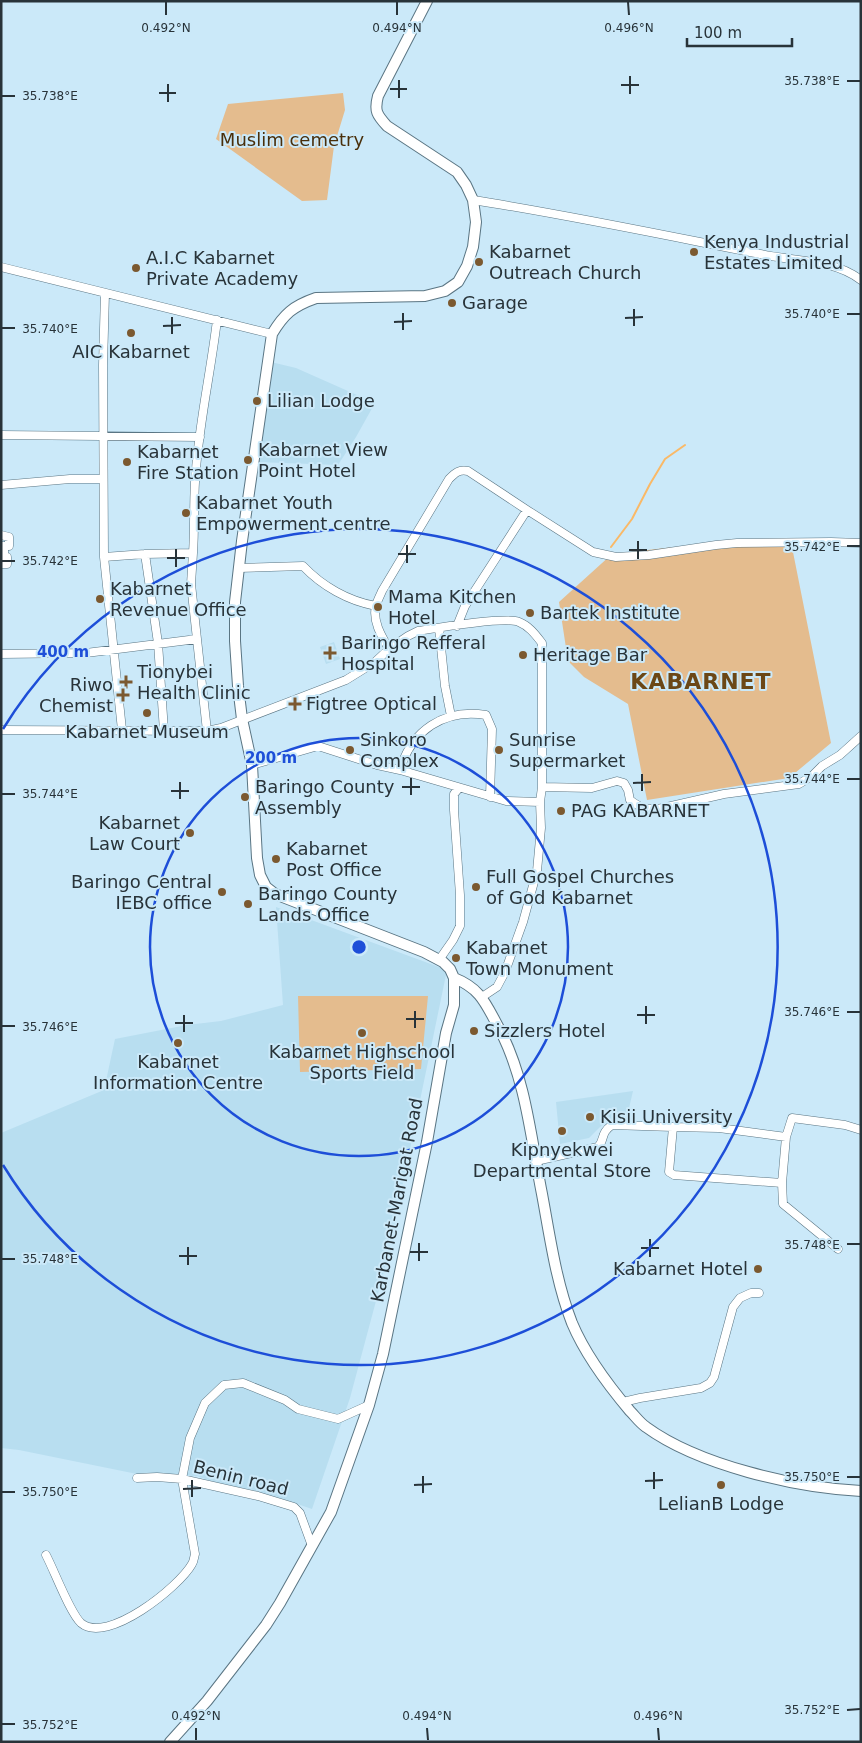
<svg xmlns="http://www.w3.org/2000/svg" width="862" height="1743" viewBox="0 0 862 1743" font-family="'DejaVu Sans',sans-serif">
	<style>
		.built { fill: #b8def0 }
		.green { fill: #e4bc8e }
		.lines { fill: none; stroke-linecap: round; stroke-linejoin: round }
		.stream { stroke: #fab967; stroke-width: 2 }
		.minor-casing { stroke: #5a7583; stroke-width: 9 }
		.major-casing { stroke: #5a7583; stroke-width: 12 }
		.minor { stroke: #fff; stroke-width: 8 }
		.major { stroke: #fff; stroke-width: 10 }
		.ticks { fill: none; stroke: #283339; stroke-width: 2 }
		.ring { fill: none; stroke: #1d4ed8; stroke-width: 2.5 }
		.poi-dot { fill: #7b5930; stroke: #cbe9f9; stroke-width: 2 }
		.labels { text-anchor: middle; stroke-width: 4; stroke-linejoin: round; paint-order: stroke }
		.park-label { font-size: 18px; fill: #492f0b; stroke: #cbe9f9 }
		.poi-label { font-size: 18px; fill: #283339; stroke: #cbe9f9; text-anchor: start }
		.street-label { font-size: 18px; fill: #283339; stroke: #cbe9f9 }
		.district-label { font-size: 22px; font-weight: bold; letter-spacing: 1px; fill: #6b4716; stroke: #cbe9f9 }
		.ticks-label { font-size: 12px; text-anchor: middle; fill: #283339; stroke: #cbe9f9; stroke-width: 4; stroke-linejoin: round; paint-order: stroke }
		.centre { fill: #1d4ed8; stroke: #cbe9f9; stroke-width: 2.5 }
		.ring-label { font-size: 15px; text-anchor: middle; font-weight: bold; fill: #1d4ed8; stroke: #cbe9f9; stroke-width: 4; stroke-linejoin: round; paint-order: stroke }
	</style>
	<rect width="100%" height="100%" fill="#cbe9f9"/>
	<path class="built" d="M271 362 296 368 375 403 356 437 338 465 257 462Z
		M334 642 340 659 326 664 320 647Z
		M276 907 447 970 387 1260 350 1398 312 1509 274 1496 249 1489 222 1485 197 1476 137 1474 19 1450 1 1448V1133L104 1090 115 1039 187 1025 221 1021 283 1005Z
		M633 1091 627 1117H620L619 1121H606L589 1138 560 1144 556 1102Z"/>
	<path class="green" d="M343 93 345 110 334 146 327 200 302 201 216 139 228 104Z
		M791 542 831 743 789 778 647 800 628 704 584 677 568 661 559 602 612 554 674 547Z
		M298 996H428L421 1069 300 1072Z"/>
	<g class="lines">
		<path class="stream" d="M611 547 632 519 650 484 665 459 685 445"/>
		<defs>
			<path id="minor" d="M473 200C569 215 664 235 760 254 795 262 831 258 861 280
				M1 267 272 334
				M105 293 103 365 104 557 122 730
				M1 435 200 437
				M1 485 70 479H102
				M1 535 9 537V546H1
				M1 548H4V557H7V564H1
				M193 553C195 525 193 497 196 469 200 419 211 370 217 320
				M145 554 158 643 164 731
				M104 557 145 554 193 553 191 584 207 731
				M239 568 303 566C322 586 348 601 376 606
				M457 626 465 606 527 510 593 552 616 557 649 555 716 545 737 543 831 542 861 543
				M439 628 445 686 451 716
				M389 649C382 637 372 621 376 606 377 601 380 596 382 591L449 479C455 473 459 469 468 471L527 510
				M1 654 86 653 197 639
				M1 730 207 731 221 728 346 680 375 662 389 649 408 636 418 631C437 628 505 616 519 622 529 626 535 634 542 643V787L540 802 541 828 537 871 523 922 505 972 497 987 482 997
				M252 765 318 746 377 765 400 770 506 801 540 802
				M400 770C411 731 444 708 486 715L492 729 490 797
				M542 787 592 788 617 781 624 783 628 790 630 800C639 807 646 810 658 809L724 794 799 784 812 776 822 766 840 755 861 736
				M439 960 453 940 460 926V895L454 810V794L459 788
				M786 1137 782 1183 674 1175 669 1172 673 1127 719 1128 786 1137 792 1118 845 1125 861 1130
				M536 1161 598 1147C605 1140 600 1133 612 1125L673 1127
				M782 1183 783 1204 838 1249
				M623 1402 640 1398 701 1388 710 1383 714 1377 733 1307 740 1298 751 1293H759
				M137 1478 157 1477 182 1479 258 1496 294 1507 300 1513 312 1546
				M46 1555C54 1570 70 1613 81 1623 107 1645 179 1587 192 1564 194 1561 194 1557 195 1554L182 1479 190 1438 205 1403 224 1385 243 1383 285 1400 298 1409 338 1419 369 1405"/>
			<path id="major" d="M454 978C482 989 486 1005 500 1030 526 1080 531 1139 542 1194 550 1237 556 1282 572 1323 585 1354 608 1385 630 1411 635 1416 640 1423 646 1427 698 1465 796 1488 861 1491
				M170 1742 207 1701 266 1625 280 1603 331 1512 369 1405 383 1354 427 1142 446 1033 454 1005V978L450 969 443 962 424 952 275 894 266 887 260 875 257 858 252 765 242 719 238 686 235 641V602L242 541 272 334C284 314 293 306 316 298L425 296 445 291 458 282 467 266 473 247 476 222 473 200 466 185 457 172 387 126C377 115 374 111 378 96L427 1"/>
		</defs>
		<use href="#minor" class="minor-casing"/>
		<use href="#major" class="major-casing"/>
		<use href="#minor" class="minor"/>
		<use href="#major" class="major"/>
	</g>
	<path class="ticks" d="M166 2V15M397 2V15M628 2 629 15M630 76V94M399 80V98M847 81H860M168 84V102M621 85H639M390 89H407M159 93H176M2 96H15M634 309V326M403 313V330M847 314H860M172 317V334M625 318 643 317M394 322 412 321M163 326 181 325M2 328H15M638 541V559M407 545V563M847 546H860M176 549V567M629 550H647M398 554H416M167 558H185M2 561H15M642 774V791M411 778V795M847 779H860M180 782V799M633 783 651 782M402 787H420M171 791H189M2 794H15M646 1006V1024M415 1011V1028M847 1012H860M184 1015V1032M637 1015H655M406 1019H424M175 1023H193M2 1026H15M650 1239V1257M419 1243V1261M847 1244H860M188 1247V1265M641 1248H659M410 1252H428M179 1256H197M2 1259H15M654 1472V1489M423 1476V1493M847 1477H860M192 1480V1497M645 1481 663 1480M414 1485 432 1484M183 1489 201 1488M2 1492H15M847 1710 860 1709M2 1724H15M196 1728V1740M427 1728 428 1740M658 1728 659 1740"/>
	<g class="ring">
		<circle cx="359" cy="947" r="209"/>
		<path d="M3 729A418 418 0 1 1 3 1165"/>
	</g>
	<g class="poi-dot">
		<circle cx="694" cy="252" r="5"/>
		<circle cx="479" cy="262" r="5"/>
		<circle cx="136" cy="268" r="5"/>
		<circle cx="452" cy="303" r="5"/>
		<circle cx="131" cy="333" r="5"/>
		<circle cx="257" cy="401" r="5"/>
		<circle cx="248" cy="460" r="5"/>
		<circle cx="127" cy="462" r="5"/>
		<circle cx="186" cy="513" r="5"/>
		<circle cx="100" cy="599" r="5"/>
		<circle cx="378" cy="607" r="5"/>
		<circle cx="530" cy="613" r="5"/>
		<path d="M327.5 645.5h5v5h5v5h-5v5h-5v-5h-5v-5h5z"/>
		<circle cx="523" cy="655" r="5"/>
		<path d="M123.5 674.5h5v5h5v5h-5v5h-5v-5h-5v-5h5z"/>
		<path d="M120.5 687.5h5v5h5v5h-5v5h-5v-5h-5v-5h5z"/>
		<path d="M292.5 696.5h5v5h5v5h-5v5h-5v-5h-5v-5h5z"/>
		<circle cx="147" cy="713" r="5"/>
		<circle cx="350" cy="750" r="5"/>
		<circle cx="499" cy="750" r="5"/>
		<circle cx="245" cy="797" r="5"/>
		<circle cx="561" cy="811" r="5"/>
		<circle cx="190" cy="833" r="5"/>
		<circle cx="276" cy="859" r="5"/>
		<circle cx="476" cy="887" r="5"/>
		<circle cx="222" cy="892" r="5"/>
		<circle cx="248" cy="904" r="5"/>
		<circle cx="456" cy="958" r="5"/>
		<circle cx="474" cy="1031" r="5"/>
		<circle cx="362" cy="1033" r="5"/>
		<circle cx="178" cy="1043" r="5"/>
		<circle cx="590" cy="1117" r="5"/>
		<circle cx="562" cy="1131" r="5"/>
		<circle cx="758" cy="1269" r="5"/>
		<circle cx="721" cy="1485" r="5"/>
	</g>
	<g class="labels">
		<g class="park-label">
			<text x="292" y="146">Muslim cemetry</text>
		</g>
		<g class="poi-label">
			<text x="704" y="248">Kenya Industrial<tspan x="704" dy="21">Estates Limited</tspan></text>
			<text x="489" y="258">Kabarnet<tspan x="489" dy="21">Outreach Church</tspan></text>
			<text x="146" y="264">A.I.C Kabarnet<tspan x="146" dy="21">Private Academy</tspan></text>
			<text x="462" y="309">Garage</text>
			<text x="131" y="358" text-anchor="middle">AIC Kabarnet</text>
			<text x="267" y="407">Lilian Lodge</text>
			<text x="258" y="456">Kabarnet View<tspan x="258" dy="21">Point Hotel</tspan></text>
			<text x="137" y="458">Kabarnet<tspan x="137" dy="21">Fire Station</tspan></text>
			<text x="196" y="509">Kabarnet Youth<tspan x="196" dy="21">Empowerment centre</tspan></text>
			<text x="110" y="595">Kabarnet<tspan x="110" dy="21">Revenue Office</tspan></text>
			<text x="388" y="603">Mama Kitchen<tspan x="388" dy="21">Hotel</tspan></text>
			<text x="540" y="619">Bartek Institute</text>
			<text x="341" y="649">Baringo Refferal<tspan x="341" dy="21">Hospital</tspan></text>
			<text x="533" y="661">Heritage Bar</text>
			<text x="137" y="678">Tionybei<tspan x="137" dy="21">Health Clinic</tspan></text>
			<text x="113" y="691" text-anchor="end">Riwo<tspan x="113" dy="21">Chemist</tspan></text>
			<text x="306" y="710">Figtree Optical</text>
			<text x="147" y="738" text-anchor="middle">Kabarnet Museum</text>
			<text x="360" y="746">Sinkoro<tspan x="360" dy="21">Complex</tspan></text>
			<text x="509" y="746">Sunrise<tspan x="509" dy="21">Supermarket</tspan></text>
			<text x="255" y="793">Baringo County<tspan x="255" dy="21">Assembly</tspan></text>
			<text x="571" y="817">PAG KABARNET</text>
			<text x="180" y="829" text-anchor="end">Kabarnet<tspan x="180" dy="21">Law Court</tspan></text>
			<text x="286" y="855">Kabarnet<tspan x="286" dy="21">Post Office</tspan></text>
			<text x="486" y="883">Full Gospel Churches<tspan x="486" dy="21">of God Kabarnet</tspan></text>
			<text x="212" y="888" text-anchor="end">Baringo Central<tspan x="212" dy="21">IEBC office</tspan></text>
			<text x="258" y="900">Baringo County<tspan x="258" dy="21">Lands Office</tspan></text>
			<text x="466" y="954">Kabarnet<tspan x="466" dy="21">Town Monument</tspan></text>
			<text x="484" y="1037">Sizzlers Hotel</text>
			<text x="362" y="1058" text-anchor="middle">Kabarnet Highschool<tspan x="362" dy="21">Sports Field</tspan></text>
			<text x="178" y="1068" text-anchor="middle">Kabarnet<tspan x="178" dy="21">Information Centre</tspan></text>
			<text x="600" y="1123">Kisii University</text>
			<text x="562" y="1156" text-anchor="middle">Kipnyekwei<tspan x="562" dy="21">Departmental Store</tspan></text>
			<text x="748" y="1275" text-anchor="end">Kabarnet Hotel</text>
			<text x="721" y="1510" text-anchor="middle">LelianB Lodge</text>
		</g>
		<g class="street-label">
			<text transform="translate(397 1200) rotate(-79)" y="6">Karbanet-Marigat Road</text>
			<text transform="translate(241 1478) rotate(14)" y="6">Benin road</text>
		</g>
		<g class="district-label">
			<text x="701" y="689">KABARNET</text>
		</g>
	</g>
	<g class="ticks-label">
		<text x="166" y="32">0.492°N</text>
		<text x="397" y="32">0.494°N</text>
		<text x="629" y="32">0.496°N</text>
		<text x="812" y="85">35.738°E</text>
		<text x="50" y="100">35.738°E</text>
		<text x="812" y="318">35.740°E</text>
		<text x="50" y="333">35.740°E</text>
		<text x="812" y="551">35.742°E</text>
		<text x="50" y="565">35.742°E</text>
		<text x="812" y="783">35.744°E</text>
		<text x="50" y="798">35.744°E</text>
		<text x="812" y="1016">35.746°E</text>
		<text x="50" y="1031">35.746°E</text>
		<text x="812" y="1249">35.748°E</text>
		<text x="50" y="1263">35.748°E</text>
		<text x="812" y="1481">35.750°E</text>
		<text x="50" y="1496">35.750°E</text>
		<text x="812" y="1714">35.752°E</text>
		<text x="196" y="1720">0.492°N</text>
		<text x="427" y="1720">0.494°N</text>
		<text x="658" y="1720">0.496°N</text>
		<text x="50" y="1729">35.752°E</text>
	</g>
	<circle cx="359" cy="947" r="8" class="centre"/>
	<g class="ring-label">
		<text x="63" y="657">400 m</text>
		<text x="271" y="763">200 m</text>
	</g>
	<rect width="862" height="1743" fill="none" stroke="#283339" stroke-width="5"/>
	<path d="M687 38v8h105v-8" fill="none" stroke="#283339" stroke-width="2.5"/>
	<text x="694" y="38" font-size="15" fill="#283339" stroke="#cbe9f9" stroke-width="4" paint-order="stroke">100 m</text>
</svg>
